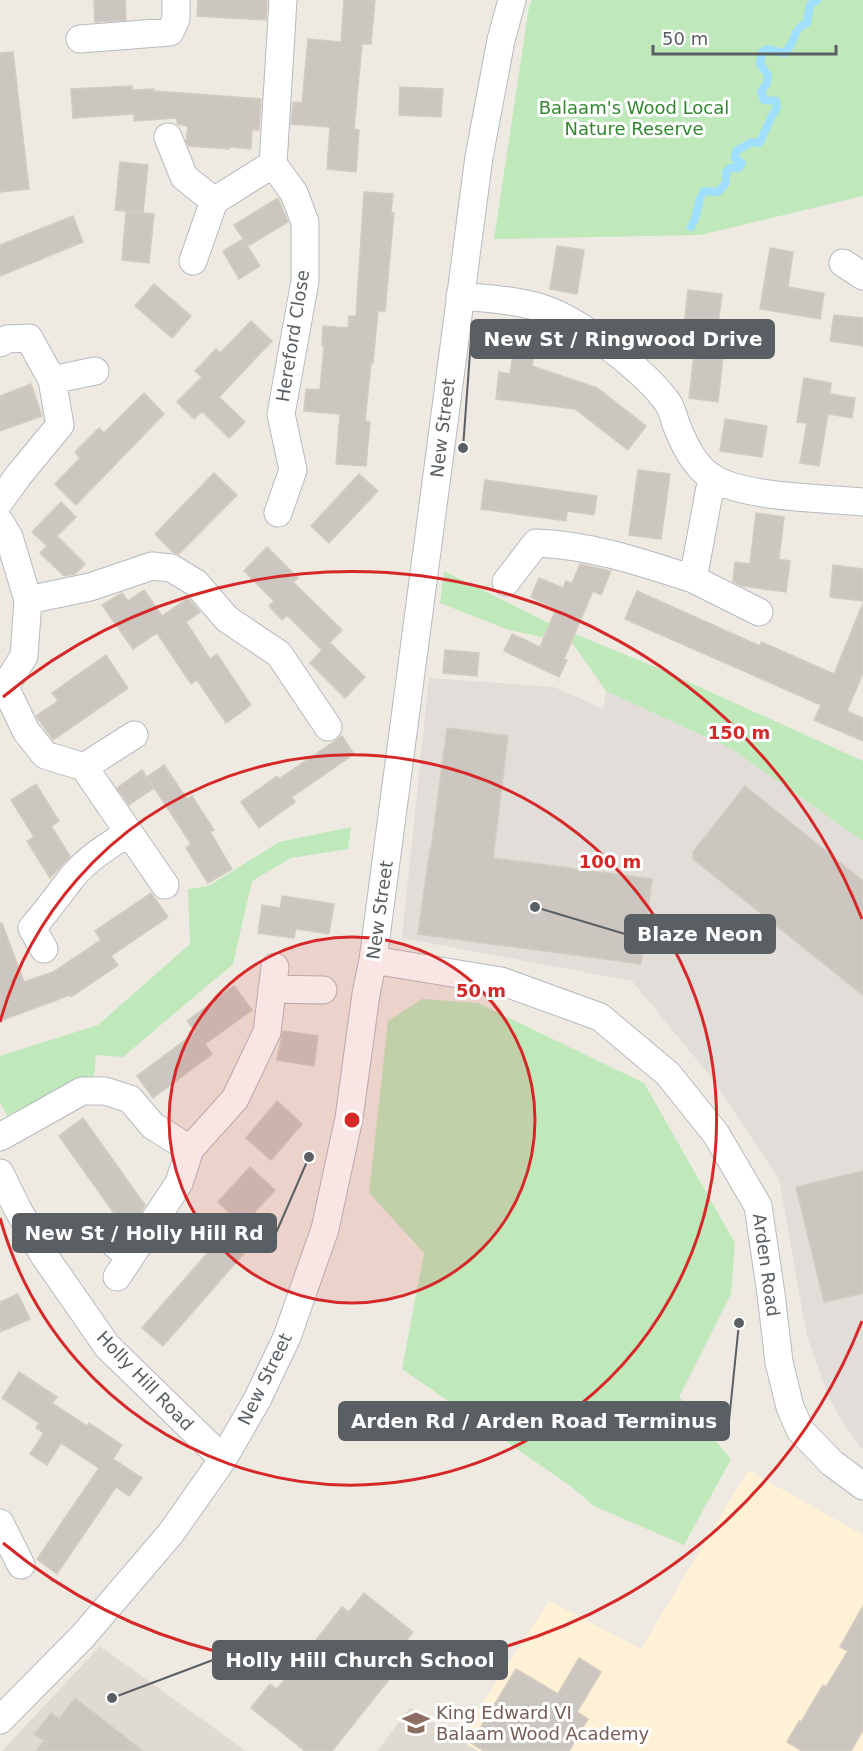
<svg xmlns="http://www.w3.org/2000/svg" width="863" height="1751" viewBox="0 0 863 1751" font-family="'DejaVu Sans',sans-serif">
	<style>
		.commercial { fill: #fff1d5 }
		.industrial { fill: #e1ddd9 }
		.education { fill: #e0dbd2 }
		.green { fill: #bfe8bb }
		.lines { fill: none; stroke-linecap: round; stroke-linejoin: round }
		.stream { stroke: #a0dfff; stroke-width: 8 }
		.building { fill: #cbc7c0; stroke: #d3cbbf; stroke-width: 1.5 }
		.minor-casing { stroke: #b6babf; stroke-width: 29 }
		.minor { stroke: #fff; stroke-width: 27 }
		.ring { fill: none; stroke: #d62828; stroke-width: 3 }
		.labels { text-anchor: middle; stroke-width: 6; stroke-linejoin: round; paint-order: stroke }
		.park-label { font-size: 18px; fill: #32872e; stroke: #fff }
		.street-label { font-size: 18px; fill: #595f63; stroke: #fff }
		.education-label { font-size: 18px; fill: #785e54; stroke: #fff; text-anchor: start }
		.centre { fill: #d62828; stroke: #fff; stroke-width: 3 }
		.ring-label { font-size: 18px; text-anchor: middle; font-weight: bold; fill: #d62828; stroke: #fff; stroke-width: 6; stroke-linejoin: round; paint-order: stroke }
		.leader { fill: none; stroke: #595f63; stroke-width: 2 }
		.callout-dot { fill: #595f63; stroke: #fff; stroke-width: 2 }
		.callout { fill: #595f63; stroke: #595f63; stroke-width: 2 }
		.callout-label { font-size: 20px; text-anchor: middle; font-weight: bold; fill: #fff }
	</style>
	<rect width="100%" height="100%" fill="#eeeae1"/>
	<path class="commercial" d="M748 1470 863 1535V1751H478L459 1739 549 1601 641 1649Z"/>
	<path class="industrial" d="M429 678 554 687 603 709 606 691 732 749 863 841V1450L843 1423 829 1398 807 1337 779 1179 711 1077 632 981 402 938Z"/>
	<path class="education" d="M100 1646 246 1751H2Z
		M410 1707 459 1739 478 1751H377Z"/>
	<path class="green" d="M532 0H863V196L700 235 494 239 529 7Z
		M444 571 555 626 653 666 863 761V841L732 749 606 691 573 644 506 629 440 603Z
		M351 827 348 849 291 858 252 881 233 964 123 1057 96 1055 94 1076 7 1115 0 1102V1056L98 1025 190 944 188 889 209 886 279 842Z
		M422 999 478 1003 644 1083 735 1243 731 1294 679 1397 731 1459 684 1545 594 1506 569 1485 402 1369 424 1253 369 1193 388 1021Z"/>
	<g class="lines">
		<path class="stream" d="M691 227C699 215 696 202 704 191L718 192 726 183V172L730 168H739L742 163 735 159 736 151 752 142 759 143C766 131 769 119 777 108L776 101 764 100 761 92 767 83 768 75 760 64 762 52 767 49 785 53C795 43 793 28 807 23L810 5 817 0"/>
	</g>
	<path class="building" d="M94 0H125L126 20 95 22Z
		M198 0H267L266 20 197 16Z
		M344 0H375L371 44H362L354 129 359 130 356 172 327 169 330 127 291 124 293 102 302 103 308 39 341 42Z
		M13 52 29 189 0 192V53Z
		M132 86V90L154 89V91L261 99 259 130H252L251 149 229 147V149L189 146 186 141 188 126 177 124V118L134 121V114L73 118 71 89Z
		M400 87 443 89 441 117 399 115Z
		M120 162 148 165 143 213 115 210Z
		M364 192 393 194 391 213H394L385 311H378L373 363H371L365 421 370 422 366 466 336 464 340 414 304 411 306 389 320 390 324 346 322 345 323 326 348 328 349 316H356Z
		M278 198 288 222 248 246 234 225Z
		M126 212 154 214 149 263 122 260Z
		M73 216 83 242 0 276V245Z
		M243 239 260 266 239 279 223 251Z
		M557 246 584 250 577 294 550 289Z
		M770 248 793 252 788 287 824 293 820 319 760 309Z
		M154 284 191 316 172 338 135 306Z
		M688 290 722 294 716 339 725 340 718 402 689 398 696 337 683 335Z
		M834 315 863 318V346L830 341Z
		M251 321 272 341 219 397 245 422 229 438 202 411 194 419 177 402 202 377 195 371 216 349 220 353Z
		M514 346 535 348 532 366 597 388 646 426 628 450 575 409 496 399 499 372 510 374Z
		M804 378 831 383 830 394 855 398 852 418 828 414 819 466 800 463 807 423 797 422Z
		M31 384 42 416 0 431V396Z
		M144 393 164 414 76 505 55 484 80 458 75 452 99 428 104 433Z
		M725 419 767 426 762 457 720 451Z
		M638 470 670 474 661 539 629 535Z
		M214 473 237 495 179 554 174 553 155 534Z
		M359 474 378 491 329 543 311 526Z
		M485 480 597 496 594 515 567 511 566 521 481 509Z
		M61 502 76 517 57 536 85 564 75 574 64 576 40 553 47 546 32 532Z
		M756 513 784 517 779 559 790 561 786 592 742 586 733 581 735 562 750 564Z
		M267 547 298 578 293 582 342 630 328 644 330 643 365 677 345 698 310 663 322 650 287 615 282 620 269 606 274 601 244 571Z
		M580 564 611 571 601 595 593 591 564 659 567 660 559 677 504 651 512 634 540 647 556 609 531 597 539 578 563 588 566 581 572 583Z
		M833 565 863 569V601L830 597Z
		M144 590 162 616 188 598 200 612 186 622 210 659 217 654 251 705 226 723 197 680 191 684 157 633 133 649 102 605 122 593 128 601Z
		M637 591 760 646 761 642 834 674 863 603V673L847 711 863 718V741L814 720 821 705 625 619Z
		M445 650 479 653 477 676 443 673Z
		M106 655 128 688 53 740 36 716 58 701 52 693Z
		M447 728 508 736 493 858 652 879 641 964 418 934 430 849 431 850Z
		M342 736 354 754 292 797 295 802 259 828 241 802 277 776 279 779Z
		M164 765 187 799 192 796 214 830 210 832 232 869 208 883 186 848 191 844 147 777Z
		M142 770 154 788 129 805 117 788Z
		M36 784 59 821 51 826 70 856 50 878 27 841 34 837 11 800Z
		M745 786 863 881V995L693 859V852Z
		M151 893 168 917 111 956 118 965 71 997 70 995 0 1021V924L2 923 24 982 53 972 101 940 95 931Z
		M282 896 334 904 329 934 296 929 294 938 258 933 262 905 280 908Z
		M234 986 252 1010 205 1044 212 1054 153 1098 137 1076 196 1032 187 1021Z
		M283 1031 318 1036 314 1066 277 1060Z
		M277 1101 302 1124 271 1160 246 1138Z
		M83 1118 145 1205 140 1214 123 1226 59 1136Z
		M250 1167 275 1190 243 1225 218 1202Z
		M863 1171V1293L824 1302 796 1187Z
		M225 1233 246 1251 163 1346 142 1328Z
		M18 1294 30 1319 0 1332V1302Z
		M19 1372 57 1397 52 1403 87 1426 89 1423 122 1445 113 1459 142 1478 129 1496 116 1487 57 1574 37 1559 99 1468 61 1443 47 1465 30 1454 44 1433 36 1428 39 1423 2 1398Z
		M364 1593 413 1632 398 1651 406 1658 332 1751H305L251 1708 270 1684 277 1689 342 1607 349 1612Z
		M863 1606V1730L851 1751H802L787 1742 799 1721 801 1722 823 1685 826 1687 848 1651 840 1647Z
		M579 1658 601 1672 577 1712 588 1719 569 1751H484L471 1743 516 1669 558 1694Z
		M75 1698 143 1751H36L44 1741 34 1734 51 1713 59 1719Z"/>
	<g class="lines">
		<defs>
			<path id="minor" d="M80 39 170 32 176 19V0
				M168 137 184 177 214 201
				M193 261 214 201 273 164
				M843 263 863 276
				M460 296C491 299 522 300 550 311 585 325 646 372 668 403 672 409 674 418 676 424 684 444 693 464 711 477 743 498 823 498 863 502
				M0 343 7 339 29 338 52 380 60 425 18 476 0 501
				M52 380 95 371
				M712 477 693 579 759 612
				M278 513 293 470 281 414 305 281V222L294 193 273 164 283 0
				M0 522 9 537 28 600 24 656 5 687 0 689
				M506 582 536 543C590 545 641 562 693 579
				M28 600 90 587 152 566 171 568 196 583 227 619 279 654 328 727
				M5 687 26 731 45 755 84 767 165 885
				M84 767 134 735
				M44 949 32 928C47 911 59 894 73 876 88 858 108 846 128 833
				M373 960 501 981 600 1017 668 1074 716 1134 758 1206 771 1294 779 1362 790 1407 800 1430 832 1463 863 1486
				M272 989 323 990
				M0 1137 82 1091H105L130 1099 153 1126 190 1149
				M0 1173 16 1206 43 1254 107 1346 223 1459
				M110 1240 130 1257
				M117 1277 179 1183 190 1149 235 1099 267 1032 275 967
				M0 1523 21 1565
				M0 1720 83 1636 171 1533 223 1459 257 1400 287 1337 325 1229 349 1118 366 994 373 960 479 157 501 40 512 0"/>
		</defs>
		<use href="#minor" class="minor-casing"/>
		<use href="#minor" class="minor"/>
	</g>
	<circle cx="352" cy="1120" r="183" fill="#d62828" fill-opacity=".12"/>
	<g class="ring">
		<circle cx="352" cy="1120" r="183"/>
		<path d="M0 1022A365 365 0 1 1 0 1218"/>
		<path d="M862 1321A548 548 0 0 1 3 1543M3 697A548 548 0 0 1 862 919"/>
	</g>
	<defs>
		<symbol id="school-bare" viewBox="-9 -9 18 18"><path d="M0-5L7-2L0 1L-7-2ZM-4 1L0 2.5L4 1V4Q0 6-4 4Z" fill="#8d6e63" stroke="#fff" stroke-width="2.5" paint-order="stroke"/></symbol>
	</defs>
	<g fill-rule="evenodd">
		<use href="#school-bare" x="397" y="1704" width="38" height="38"/>
	</g>
	<g class="labels">
		<g class="park-label">
			<text x="634" y="114">Balaam's Wood Local<tspan x="634" dy="21">Nature Reserve</tspan></text>
		</g>
		<g class="street-label">
			<text transform="translate(293 336) rotate(-81)" y="6">Hereford Close</text>
			<text transform="translate(443 428) rotate(-83)" y="6">New Street</text>
			<text transform="translate(380 910) rotate(-82)" y="6">New Street</text>
			<text transform="translate(766 1265) rotate(82)" y="6">Arden Road</text>
			<text transform="translate(265 1379) rotate(-64)" y="6">New Street</text>
			<text transform="translate(145 1381) rotate(46)" y="6">Holly Hill Road</text>
		</g>
		<g class="education-label">
			<text x="436" y="1719">King Edward VI<tspan x="436" dy="21">Balaam Wood Academy</tspan></text>
		</g>
	</g>
	<circle cx="352" cy="1120" r="9" class="centre"/>
	<g class="ring-label">
		<text x="739" y="739">150 m</text>
		<text x="610" y="868">100 m</text>
		<text x="481" y="997">50 m</text>
	</g>
	<path class="leader" d="M463 448L471 339M535 907L625 934M309 1157L276 1233M739 1323L729 1421M112 1698L213 1660"/>
	<g class="callout-dot">
		<circle cx="463" cy="448" r="6"/>
		<circle cx="535" cy="907" r="6"/>
		<circle cx="309" cy="1157" r="6"/>
		<circle cx="739" cy="1323" r="6"/>
		<circle cx="112" cy="1698" r="6"/>
	</g>
	<g class="callout">
		<rect x="471" y="320" width="303" height="38" rx="6"/>
		<rect x="625" y="915" width="150" height="38" rx="6"/>
		<rect x="13" y="1214" width="263" height="38" rx="6"/>
		<rect x="339" y="1402" width="390" height="38" rx="6"/>
		<rect x="213" y="1641" width="294" height="38" rx="6"/>
	</g>
	<g class="callout-label">
		<text x="623" y="346">New St / Ringwood Drive</text>
		<text x="700" y="941">Blaze Neon</text>
		<text x="144" y="1240">New St / Holly Hill Rd</text>
		<text x="534" y="1428">Arden Rd / Arden Road Terminus</text>
		<text x="360" y="1667">Holly Hill Church School</text>
	</g>
	<path d="M653 45v9h183v-9" fill="none" stroke="#595f63" stroke-width="3"/>
	<text x="662" y="45" font-size="18" fill="#595f63" stroke="#ffffff" stroke-width="4.5" paint-order="stroke">50 m</text>
</svg>
